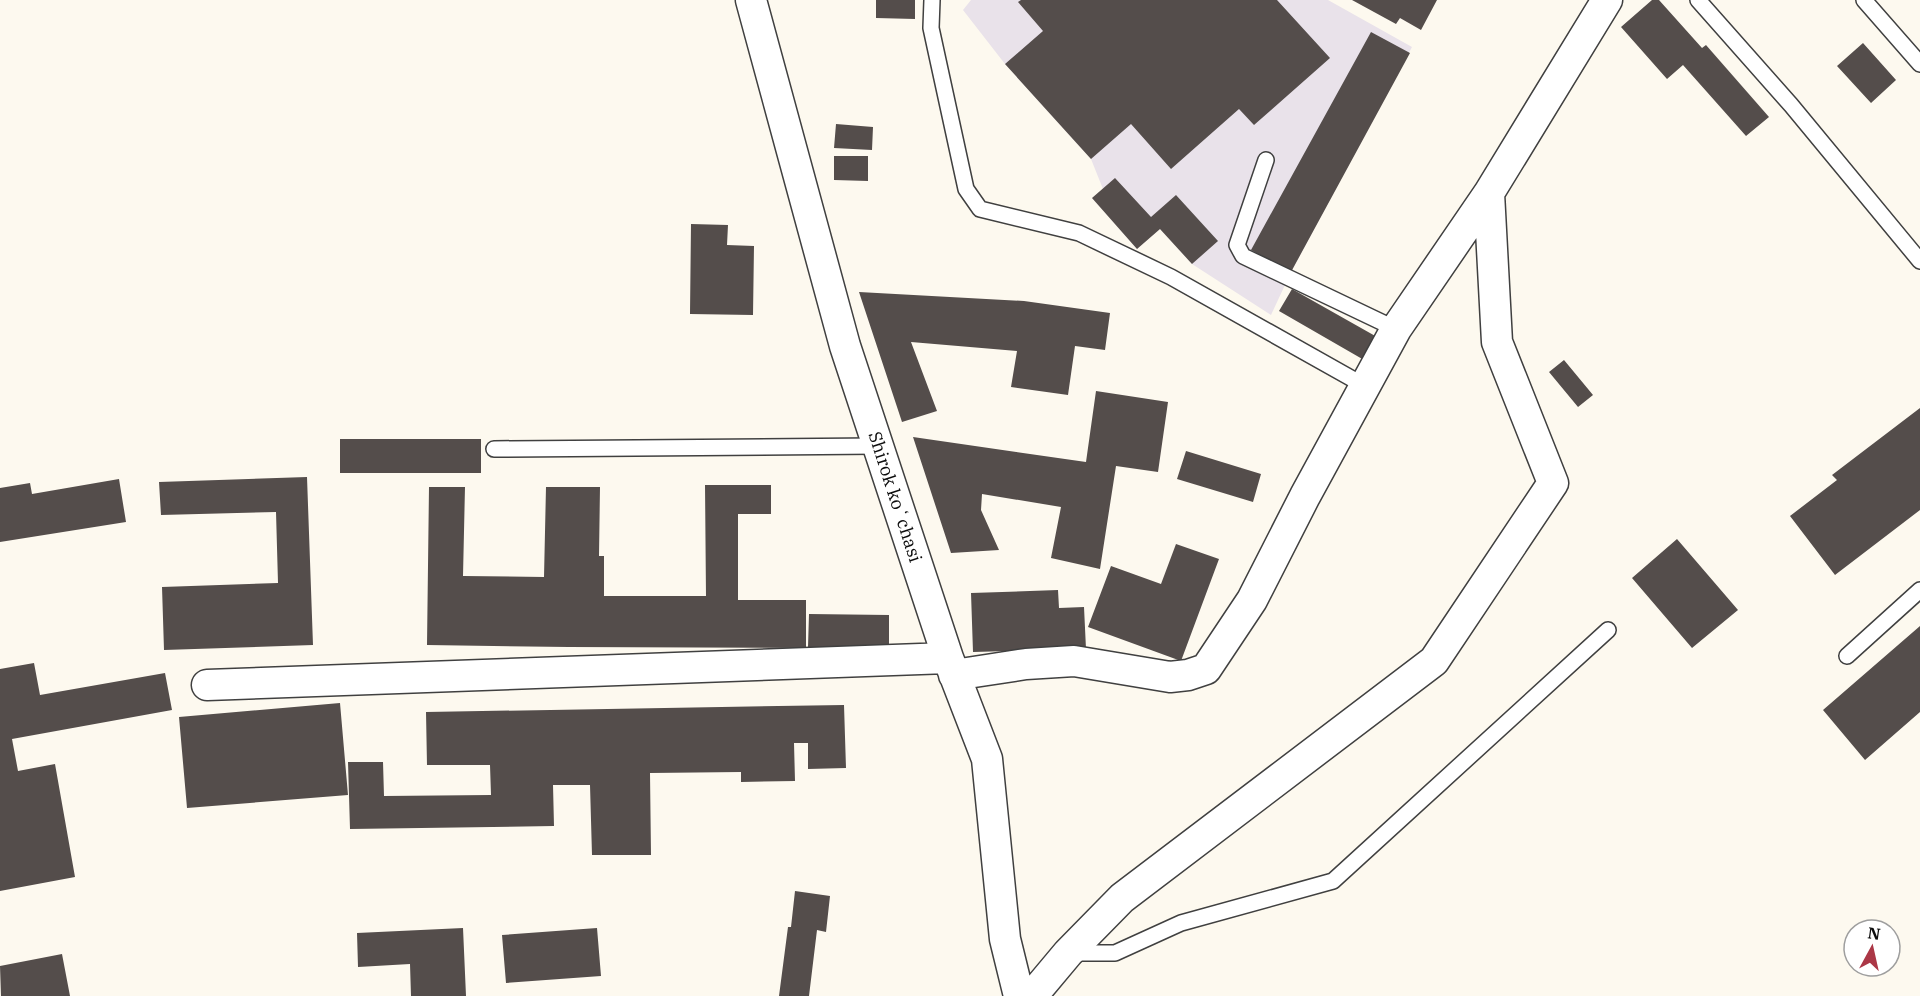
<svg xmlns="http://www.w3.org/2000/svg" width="1920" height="996" viewBox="0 0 1920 996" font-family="'IBM Plex Serif',serif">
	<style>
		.industrial { fill: #e9e2ea }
		.building { fill: #544d4b }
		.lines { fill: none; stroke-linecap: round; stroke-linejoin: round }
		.lane-casing { stroke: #404040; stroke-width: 18 }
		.street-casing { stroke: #404040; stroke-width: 33 }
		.lane { stroke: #fff; stroke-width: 15 }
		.street { stroke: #fff; stroke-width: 30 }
		.labels { text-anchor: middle; stroke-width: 6; stroke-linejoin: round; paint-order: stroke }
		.street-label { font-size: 18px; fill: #0d0d0d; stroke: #fff }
	</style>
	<rect width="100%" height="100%" fill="#fdf9ef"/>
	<path class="industrial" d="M971 0H1328L1412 47 1291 272 1271 315 1192 264 1160 229 1137 249 1092 198 1103 189 1091 159 1005 64 963 10Z"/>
	<path class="building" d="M876 0H915V19L876 18Z
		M1021 0H1277L1330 58 1254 125 1239 109 1171 169 1131 124 1091 159 1005 64 1043 31 1018 2Z
		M1352 0H1437L1421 30 1400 18 1396 24Z
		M1652 0H1659L1702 48 1706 45 1769 117 1746 136 1683 65 1667 79 1621 27Z
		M1371 32 1410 53 1291 272 1251 250Z
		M1863 43 1896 80 1871 103 1837 66Z
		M836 124 873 127 872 150 834 148Z
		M834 156H868V181L834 180Z
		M1115 178 1151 217 1176 195 1218 241 1192 264 1160 229 1137 249 1092 198Z
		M691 224 728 225 727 245 754 246 753 315 690 314Z
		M1292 289 1377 337 1364 360 1279 311Z
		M859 292 1024 301 1110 313 1105 350 1075 346 1068 395 1011 387 1017 351 911 342 937 411 902 422Z
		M1564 360 1593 395 1578 407 1549 372Z
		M1096 391 1168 402 1158 472 1116 466 1100 569 1051 558 1061 507 982 494 981 510 999 550 951 553 913 437 1086 462Z
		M1920 408V510L1835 575 1790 516 1837 480 1832 475Z
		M340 439H481V473H340Z
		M1186 451 1261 474 1253 502 1177 479Z
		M307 477 313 645 164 650 162 587 278 583 276 512 161 515 159 482Z
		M119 479 126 522 0 542V488L30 483 32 494Z
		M705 485H771V514H738V600H806V648L569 647 427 645 429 487H465L463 576 544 577 546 487H600L599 556H604V596H706Z
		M1677 539 1738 610 1692 648 1632 578Z
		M1176 544 1219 559 1181 661 1088 627 1111 566 1161 584Z
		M1058 590 1059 608 1084 607 1086 649 973 652 971 593Z
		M809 614 889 615V647H808Z
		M1920 626V712L1865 760 1823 710Z
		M34 663 40 695 165 673 172 710 12 739 18 771 55 764 75 877 0 891V669Z
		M340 703 348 795 187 808 179 717Z
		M844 705 846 768 808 769V743H794L795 781 741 782V772L650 773 651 855H592L590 785H553L554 826 350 829 348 762H383L384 796 491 795 490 765H427L426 712Z
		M795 891 830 896 826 932 817 930 809 996H779L788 927H791Z
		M463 928 466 996H411L410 964 358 967 357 933Z
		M597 928 601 976 506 983 502 935Z
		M62 954 70 996H1L0 966Z"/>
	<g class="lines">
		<defs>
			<path id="lane" d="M932 0 931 28 966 189 980 209 1079 233 1171 277 1365 386
				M1698 0 1791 105 1920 261
				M1864 0 1920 64
				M1266 160 1237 245 1243 256 1396 329
				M494 449 878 446
				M1847 656 1920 590
				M1070 953H1115L1181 923 1333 881 1608 630"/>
			<path id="street" d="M751 0 845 346 948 658 987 759 1005 939 1019 996
				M954 675 1026 664 1074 661 1170 677 1188 675 1206 669 1252 600 1305 496 1396 329 1489 193
				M207 685 948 658
				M1032 996 1068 953 1122 898 1434 661 1553 483 1497 342 1489 193 1607 0"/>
		</defs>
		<use href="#lane" class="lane-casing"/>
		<use href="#street" class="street-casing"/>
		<use href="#lane" class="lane"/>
		<use href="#street" class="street"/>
	</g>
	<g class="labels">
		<g class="street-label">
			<text transform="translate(895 497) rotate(72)" y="6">Shirok koʻchasi</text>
		</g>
	</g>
	<g transform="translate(1872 948) rotate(8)"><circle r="28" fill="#ffffff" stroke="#9e9e9e" stroke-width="1.5"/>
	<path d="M0-4.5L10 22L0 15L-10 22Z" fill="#ab3746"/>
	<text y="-9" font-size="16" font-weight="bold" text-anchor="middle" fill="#0d0d0d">N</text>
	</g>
</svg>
